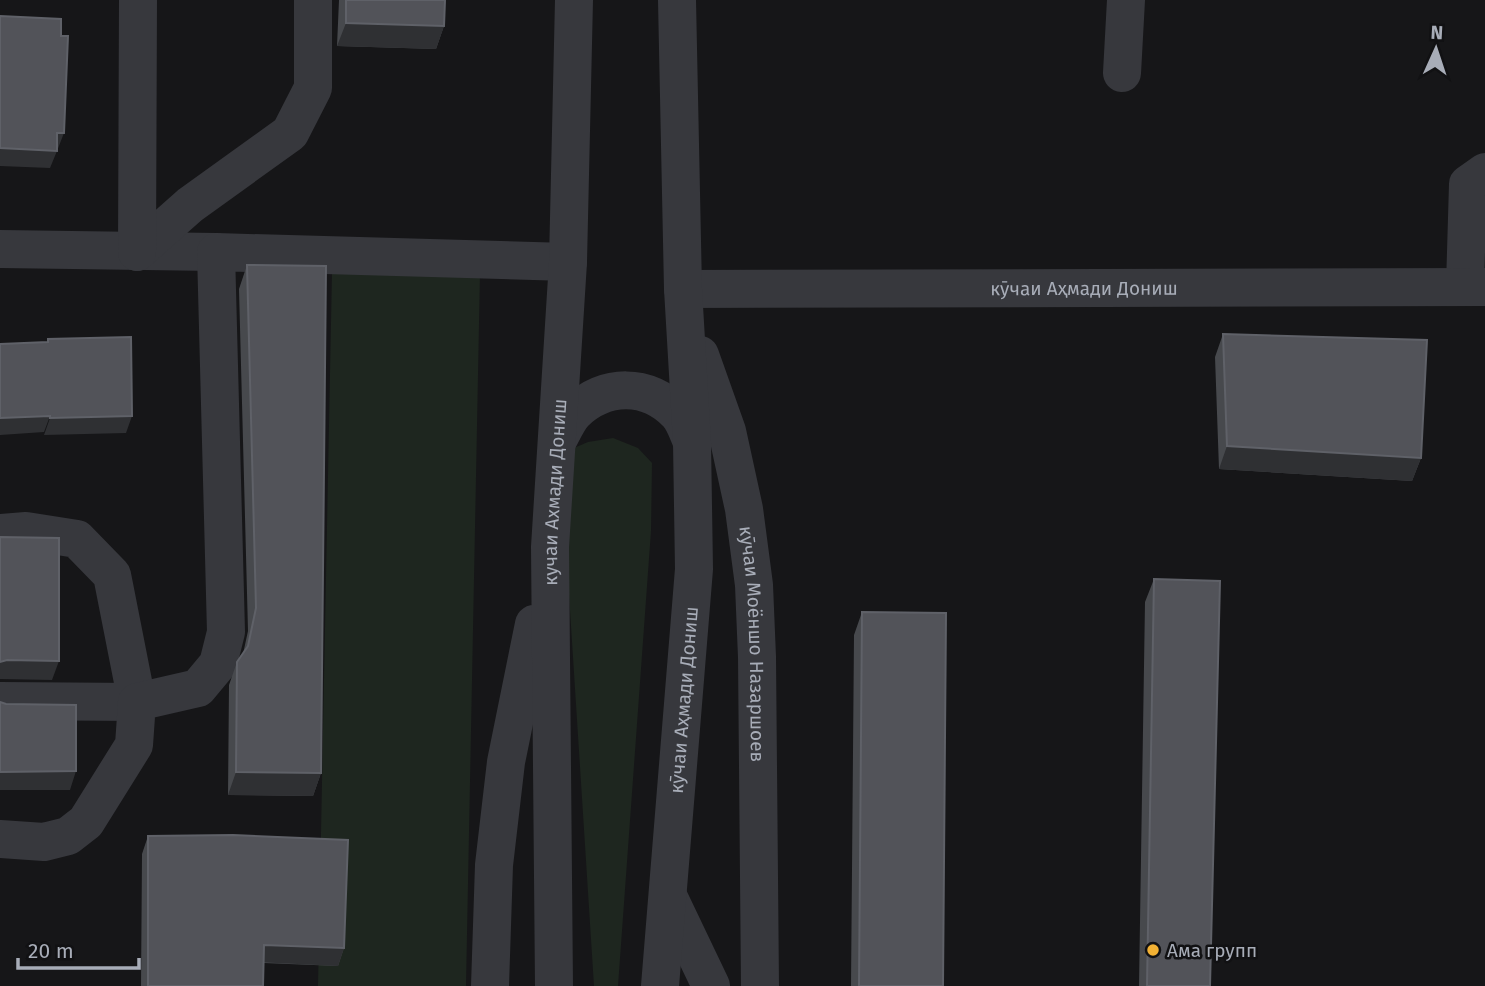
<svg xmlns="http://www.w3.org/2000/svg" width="1485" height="986" viewBox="0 0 1485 986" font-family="'Fira Sans',sans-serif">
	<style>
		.green { fill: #1e261f }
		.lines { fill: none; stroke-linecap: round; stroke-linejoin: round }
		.minor { stroke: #37383d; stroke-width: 38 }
		.wall { fill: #47494d }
		.shaded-wall { fill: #2f3033 }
		.building { fill: #525359; stroke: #5f6168; stroke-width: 2 }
		.poi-dot { fill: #f2b134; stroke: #111113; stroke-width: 2.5 }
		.labels { text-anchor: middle; stroke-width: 5; stroke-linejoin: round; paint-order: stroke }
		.street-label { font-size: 19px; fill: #a8adb8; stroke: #111113 }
		.poi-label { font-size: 19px; fill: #a8adb8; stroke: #111113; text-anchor: start }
	</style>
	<rect width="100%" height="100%" fill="#161618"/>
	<path class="green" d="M332 271 480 273 466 986H318Z
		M613 438 638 448 652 463 651 531 618 986H594L565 532 574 448 588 442Z"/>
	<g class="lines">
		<g class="minor">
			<path d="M1122 73 1126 0"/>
			<path d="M0 249 216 252"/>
			<path d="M137 252 190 205 290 133 313 88V0"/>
			<path d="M137 252 138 0"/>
			<path d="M1465 286 1468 184 1485 172"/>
			<path id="s1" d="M683 289 1485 287"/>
			<path id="s2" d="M700 355 727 431 744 509 754 585 757 657 760 986"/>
			<path d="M558 440C563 431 568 419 575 412 606 383 647 383 677 413 684 420 688 433 692 442"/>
			<path d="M0 533 26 531 77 539 112 575 137 702 0 701"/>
			<path d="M0 839 44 842 68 836 86 822 134 745 137 702 198 688 218 664 226 632 216 252 568 262"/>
			<path d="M668 896 711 986"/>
			<path d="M490 986 494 865 506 762 534 624"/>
			<path id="s3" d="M554 986 550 547 568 262 574 0"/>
			<path id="s4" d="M660 986 694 569 692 442 683 289 677 0"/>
		</g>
	</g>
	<path class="wall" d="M339 0H445L444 26 436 49 337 46Z
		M247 265 321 773 313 796 228 795 229 685 237 662 243 654 248 631 239 289Z
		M1223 334 1421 458 1412 481 1219 469 1215 357Z
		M1154 579 1210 986H1139L1145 602Z
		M862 612 943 986H851L854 635Z
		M148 836 344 948 338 966 264 963 263 986H141L142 854Z"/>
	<path class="shaded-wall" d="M346 23 444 26 436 49 337 46Z
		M57 133H64L57 151Z
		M0 148 57 151 50 168 0 166Z
		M50 416 44 432 0 435V418Z
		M132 416 126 433 44 435 50 418Z
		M1227 446 1421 458 1412 481 1219 469Z
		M7 660 59 661 52 680 0 679V662Z
		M76 771 70 790H0V772Z
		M236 772 321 773 313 796 228 795Z
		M264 945 344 948 338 966 257 962Z"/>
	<path class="building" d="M346 0H445L444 26 346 23Z
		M0 16 61 19V36H68L64 133H57V151L0 148Z
		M247 265 326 266 321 773 236 772 237 662 248 646 256 608Z
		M1223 334 1427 340 1421 458 1227 446Z
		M131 337 132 416 50 418V416L0 418V344L48 342V339Z
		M0 537 59 538V661L7 660 0 662Z
		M1154 579 1220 581 1210 986H1147Z
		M862 612 946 613 943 986H859Z
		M0 702 6 704 76 705V771L0 772Z
		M233 835 348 840 344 948 264 945 263 986H148V836Z"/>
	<circle class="poi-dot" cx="1153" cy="950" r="7"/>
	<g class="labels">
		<g class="street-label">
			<text dy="7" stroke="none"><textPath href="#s1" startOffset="401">кӯчаи Аҳмади Дониш</textPath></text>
			<text dy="7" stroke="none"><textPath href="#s3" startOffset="494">кучаи Ахмади Дониш</textPath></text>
			<text dy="7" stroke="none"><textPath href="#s2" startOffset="296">кӯчаи Моёншо Назаршоев</textPath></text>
			<text dy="7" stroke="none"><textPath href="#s4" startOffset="287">кӯчаи Аҳмади Дониш</textPath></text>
		</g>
		<g class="poi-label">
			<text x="1167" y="957">Ама групп</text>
		</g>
	</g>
	<g transform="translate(1436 49) rotate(3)" stroke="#111113" stroke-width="5" paint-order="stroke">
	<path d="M0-5L12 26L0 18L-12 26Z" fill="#a8adb8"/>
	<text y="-10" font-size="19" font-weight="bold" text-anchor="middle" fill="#a8adb8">N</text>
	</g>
	<path d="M18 958v10h121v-10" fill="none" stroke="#a8adb8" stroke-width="3.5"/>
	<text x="28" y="958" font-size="21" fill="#a8adb8" stroke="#111113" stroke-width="5" paint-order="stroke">20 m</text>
</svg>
